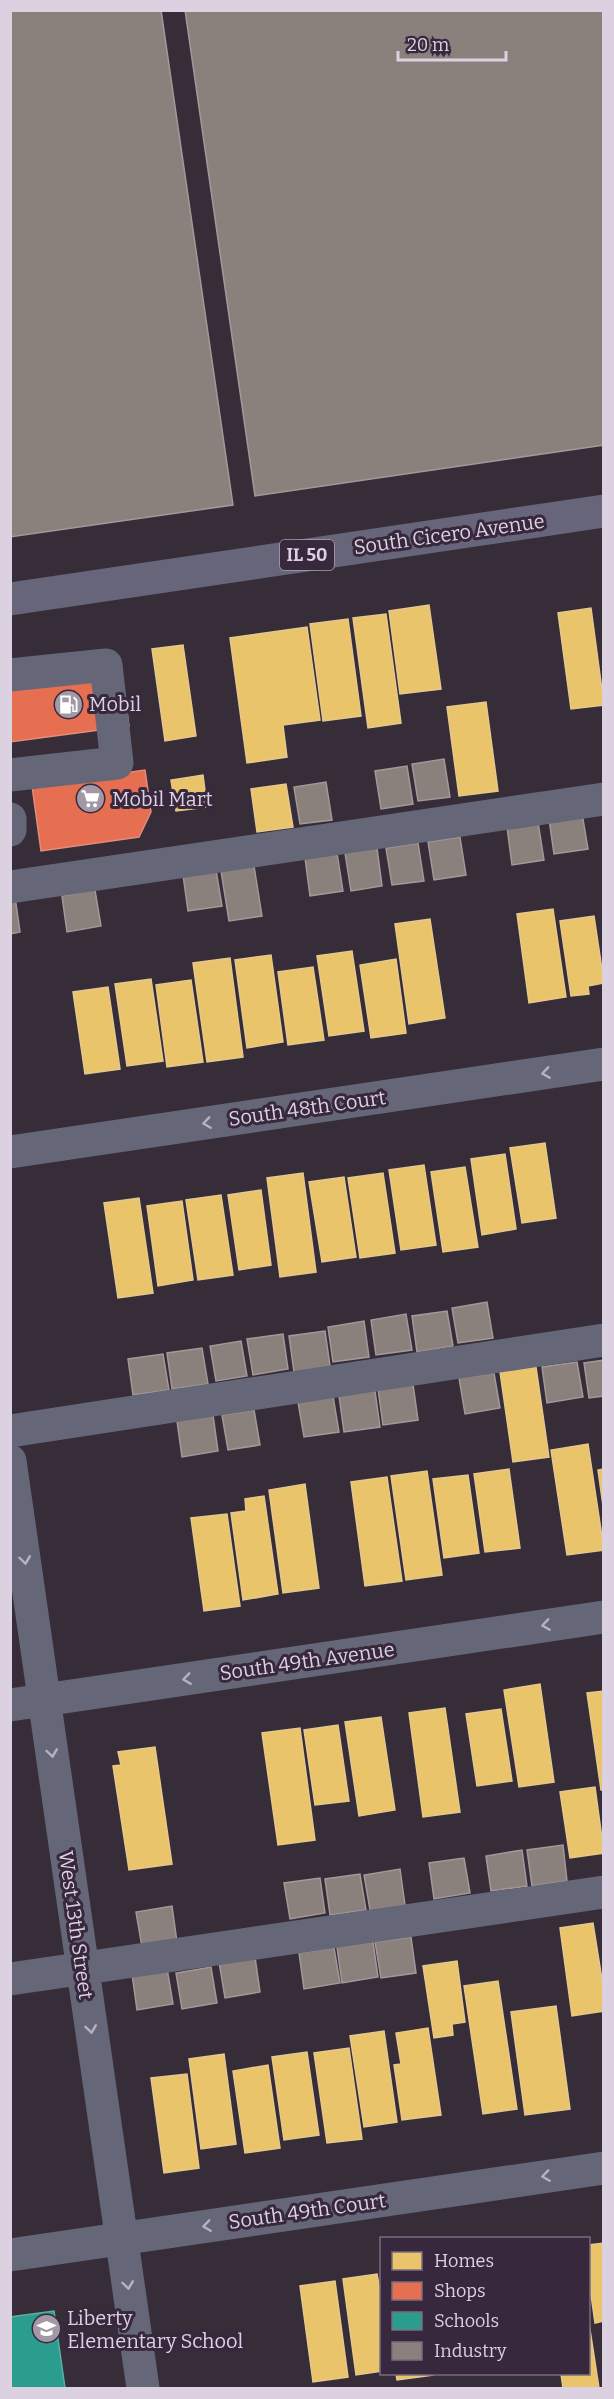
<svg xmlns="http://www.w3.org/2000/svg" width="614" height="2399" viewBox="0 0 614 2399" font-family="Bitter,serif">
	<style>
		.homes { fill: #e9c46a; stroke: #e5c88d; stroke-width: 1.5 }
		.shops { fill: #e76f51; stroke: #e48c7c; stroke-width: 1.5 }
		.schools { fill: #2a9d8f; stroke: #5fada7; stroke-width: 1.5 }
		.industry { fill: #8a817c; stroke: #a3999a; stroke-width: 1.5 }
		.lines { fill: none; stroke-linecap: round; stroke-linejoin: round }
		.minor { stroke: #656778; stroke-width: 33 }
		.major { stroke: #666579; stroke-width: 33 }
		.oneway { stroke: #b8b1c1 }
		.labels { text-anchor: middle; stroke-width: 6; stroke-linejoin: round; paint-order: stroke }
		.shield { fill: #38283e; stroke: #ab9eaf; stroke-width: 1.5 }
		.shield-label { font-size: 18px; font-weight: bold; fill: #dcd1e0 }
		.street-label { font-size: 20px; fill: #dcd1e0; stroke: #38283e }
		.poi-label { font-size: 20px; fill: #dcd1e0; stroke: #38283e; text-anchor: start }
	</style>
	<rect width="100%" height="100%" fill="#362d39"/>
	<path class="homes" d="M429 605 441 689 400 694 389 611Z
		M591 608 604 705 571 709 558 613Z
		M386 614 401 723 368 728 353 618Z
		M348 619 361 716 323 721 310 624Z
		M307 627 320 720 283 725 287 757 247 763 230 638Z
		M183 645 196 736 165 741 152 649Z
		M486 702 498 791 459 796 447 707Z
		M203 775 207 807 176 811 171 780Z
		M286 784 293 827 257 832 251 789Z
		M553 909 566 997 529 1003 517 914Z
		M594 916 604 983 588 986 589 994 571 996 560 921Z
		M430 919 445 1018 409 1024 395 924Z
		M352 951 364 1031 329 1036 317 956Z
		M271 955 283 1042 247 1048 235 960Z
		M230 958 243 1057 207 1062 193 963Z
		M396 959 406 1033 371 1038 360 965Z
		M313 967 324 1040 288 1045 278 972Z
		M151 979 163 1061 127 1066 115 984Z
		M191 980 203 1062 167 1067 156 985Z
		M108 987 120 1069 85 1074 73 992Z
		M545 1143 556 1218 522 1223 510 1148Z
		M505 1154 516 1229 482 1235 471 1159Z
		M424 1165 436 1245 401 1250 389 1170Z
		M465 1167 478 1247 443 1252 431 1172Z
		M303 1173 316 1272 280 1277 267 1178Z
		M383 1173 395 1253 360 1258 348 1178Z
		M344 1177 356 1257 322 1262 309 1182Z
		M261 1190 271 1265 239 1270 228 1195Z
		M221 1195 233 1275 198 1280 186 1200Z
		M139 1198 153 1293 118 1298 104 1203Z
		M182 1201 193 1280 158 1286 147 1206Z
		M536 1367 549 1457 513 1462 500 1372Z
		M588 1444 604 1550 567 1555 551 1450Z
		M509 1469 520 1548 485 1552 474 1474Z
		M604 1469V1513L598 1470Z
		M427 1471 442 1575 406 1580 391 1476Z
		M468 1475 479 1553 444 1558 433 1479Z
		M387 1477 402 1581 365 1586 351 1482Z
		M305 1484 319 1588 283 1593 269 1490Z
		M264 1496 278 1594 243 1600 231 1513 246 1511 245 1499Z
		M227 1514 240 1606 204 1611 191 1518Z
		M540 1684 554 1782 519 1787 504 1690Z
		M604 1691V1790H601L587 1693Z
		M445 1708 460 1812 423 1817 409 1713Z
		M501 1709 512 1781 477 1786 466 1714Z
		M381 1717 395 1810 359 1816 345 1722Z
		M338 1725 349 1801 315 1805 304 1730Z
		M300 1728 315 1840 278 1845 262 1733Z
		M155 1747 172 1864 129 1870 113 1766 121 1765 118 1752Z
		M595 1787 604 1853 570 1858 560 1792Z
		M593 1923 604 1992V2011L572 2016 560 1928Z
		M457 1961 465 2022 452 2024 453 2035 434 2038 423 1966Z
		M498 1981 517 2109 483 2114 464 1986Z
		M556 2006 570 2109 525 2115 511 2012Z
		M428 2028 441 2115 402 2120 394 2065 401 2064 396 2033Z
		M384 2031 397 2122 364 2127 350 2036Z
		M349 2048 362 2139 327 2143 314 2053Z
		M307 2052 319 2135 284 2140 272 2057Z
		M224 2054 236 2144 201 2149 189 2059Z
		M268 2065 280 2148 245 2153 233 2071Z
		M187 2074 199 2168 164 2173 151 2078Z
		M604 2243V2321L595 2323 588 2273V2245Z
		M377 2274 382 2302V2371L356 2375 343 2279Z
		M335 2281 348 2377 313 2382 300 2286Z
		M589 2323 599 2388H563L561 2374H588Z
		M396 2374H433V2375L397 2380Z"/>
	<path class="shops" d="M121 667 129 726 10 742V682Z
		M145 770 151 812 139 837 41 851 32 786Z"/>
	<path class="schools" d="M54 2311 65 2388H10V2317Z"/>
	<path class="industry" d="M10 10H161L233 505 10 537Z
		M185 10H604V445L255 496Z
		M444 759 450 797 418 801 412 764Z
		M407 766 413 804 381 809 375 771Z
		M326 782 332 820 300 824 294 787Z
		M582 813 588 849 554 854 549 819Z
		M538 822 544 860 512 865 507 827Z
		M460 837 466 875 434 880 428 842Z
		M418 843 424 881 392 885 386 848Z
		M377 848 382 886 351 891 345 853Z
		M337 853 343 891 310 896 305 858Z
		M254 866 262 916 229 921 221 871Z
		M216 870 222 906 188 911 183 875Z
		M95 890 101 926 67 932 62 896Z
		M10 897H15L20 932 10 934Z
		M487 1302 493 1338 458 1343 452 1308Z
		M447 1311 453 1346 417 1352 412 1316Z
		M406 1314 412 1350 376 1355 371 1320Z
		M364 1321 369 1357 333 1362 328 1327Z
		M325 1331 330 1366 294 1372 289 1336Z
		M283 1334 288 1369 253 1375 247 1339Z
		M241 1341 247 1376 216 1381 210 1346Z
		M202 1348 208 1384 172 1389 167 1353Z
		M163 1354 169 1390 133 1395 128 1359Z
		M604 1360V1396L589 1398 584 1363Z
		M577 1362 583 1397 547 1403 542 1367Z
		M494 1373 500 1408 465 1414 459 1378Z
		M413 1384 418 1420 383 1425 378 1389Z
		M375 1391 380 1427 344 1432 339 1396Z
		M333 1396 339 1432 304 1437 298 1402Z
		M254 1410 260 1445 228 1450 222 1415Z
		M213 1415 218 1451 182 1457 177 1421Z
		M563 1845 567 1881 532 1886 527 1850Z
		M522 1850 527 1886 491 1891 486 1856Z
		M464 1858 470 1893 434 1899 429 1863Z
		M400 1869 405 1905 370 1910 364 1875Z
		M360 1874 366 1910 330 1915 325 1879Z
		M320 1878 325 1913 290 1919 284 1883Z
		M172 1906 177 1942 142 1947 136 1912Z
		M411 1937 416 1973 381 1978 375 1942Z
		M373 1942 378 1977 342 1983 337 1947Z
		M334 1948 340 1983 304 1989 299 1953Z
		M255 1957 260 1992 225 1998 219 1962Z
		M211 1967 217 2003 182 2009 176 1973Z
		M167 1968 173 2004 137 2010 132 1974Z"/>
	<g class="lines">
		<path class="minor" d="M10 675 106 665 117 763 10 775
			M10 819V830
			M10 887 604 799
			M10 1152 604 1064
			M10 1431 604 1340
			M10 1461 143 2388
			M10 1705 604 1617
			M10 1979 604 1892
			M10 2255 604 2168"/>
		<path class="major" d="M10 599 604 511"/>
	</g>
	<defs><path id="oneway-chevron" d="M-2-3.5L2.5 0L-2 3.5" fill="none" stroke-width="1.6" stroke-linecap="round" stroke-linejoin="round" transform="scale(1.5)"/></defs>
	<g class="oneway">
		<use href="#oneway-chevron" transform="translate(546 1073) rotate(172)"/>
		<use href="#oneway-chevron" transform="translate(207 1123) rotate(172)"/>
		<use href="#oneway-chevron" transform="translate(25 1560) rotate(82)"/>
		<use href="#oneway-chevron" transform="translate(546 1625) rotate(172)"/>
		<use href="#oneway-chevron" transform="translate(187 1679) rotate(172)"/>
		<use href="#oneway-chevron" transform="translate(52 1753) rotate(82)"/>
		<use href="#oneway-chevron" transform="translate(91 2029) rotate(82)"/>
		<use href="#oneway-chevron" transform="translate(546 2176) rotate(172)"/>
		<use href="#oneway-chevron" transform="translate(207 2226) rotate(172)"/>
		<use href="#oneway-chevron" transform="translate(128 2285) rotate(82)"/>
	</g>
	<defs>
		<symbol id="fuel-disc" viewBox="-11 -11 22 22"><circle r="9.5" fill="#a298a6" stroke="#38283e"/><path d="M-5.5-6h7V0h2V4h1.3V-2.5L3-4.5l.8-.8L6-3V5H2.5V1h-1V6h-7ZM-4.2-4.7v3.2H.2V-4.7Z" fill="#fff"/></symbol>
		<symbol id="supermarket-disc" viewBox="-11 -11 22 22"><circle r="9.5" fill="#a298a6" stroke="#38283e"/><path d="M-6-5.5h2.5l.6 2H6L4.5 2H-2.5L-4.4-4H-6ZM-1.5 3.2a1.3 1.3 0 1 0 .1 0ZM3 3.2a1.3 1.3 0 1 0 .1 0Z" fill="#fff"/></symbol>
		<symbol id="school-disc" viewBox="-11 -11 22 22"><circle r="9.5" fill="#a298a6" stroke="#38283e"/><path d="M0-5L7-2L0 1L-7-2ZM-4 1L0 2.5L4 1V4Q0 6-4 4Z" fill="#fff"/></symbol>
	</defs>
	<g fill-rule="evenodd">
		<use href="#fuel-disc" x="52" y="688" width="33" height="33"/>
		<use href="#supermarket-disc" x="74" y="782" width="33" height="33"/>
		<use href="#school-disc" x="30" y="2312" width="33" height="33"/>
	</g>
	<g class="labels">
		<rect class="shield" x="280" y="540" width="54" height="30" rx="4.5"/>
		<g class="shield-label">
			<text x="307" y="561">IL 50</text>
		</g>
		<g class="street-label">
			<text transform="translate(449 534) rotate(-8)" y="7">South Cicero Avenue</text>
			<text transform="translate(307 1108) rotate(-8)" y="7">South 48th Court</text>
			<text transform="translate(307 1661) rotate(-8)" y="7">South 49th Avenue</text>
			<text transform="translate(76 1925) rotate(82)" y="7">West 13th Street</text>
			<text transform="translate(307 2211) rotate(-8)" y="7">South 49th Court</text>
		</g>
		<g class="poi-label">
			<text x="89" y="711">Mobil</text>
			<text x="112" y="806">Mobil Mart</text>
			<text x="67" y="2325">Liberty<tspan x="67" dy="23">Elementary School</tspan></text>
		</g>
	</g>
	<rect width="614" height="2399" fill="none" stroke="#dcd1e0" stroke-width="24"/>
	<rect x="380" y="2237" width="210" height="138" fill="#38283e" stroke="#7a6c7f" stroke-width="1.5"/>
	<rect x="392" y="2252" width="30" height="18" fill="#e9c46a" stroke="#7a6c7f" stroke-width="1.5"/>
	<text x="434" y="2267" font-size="18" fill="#dcd1e0">Homes</text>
	<rect x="392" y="2282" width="30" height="18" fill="#e76f51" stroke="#7a6c7f" stroke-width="1.5"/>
	<text x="434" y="2297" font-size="18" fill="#dcd1e0">Shops</text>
	<rect x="392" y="2312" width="30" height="18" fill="#2a9d8f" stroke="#7a6c7f" stroke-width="1.5"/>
	<text x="434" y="2327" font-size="18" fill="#dcd1e0">Schools</text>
	<rect x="392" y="2342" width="30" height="18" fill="#8a817c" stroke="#7a6c7f" stroke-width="1.5"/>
	<text x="434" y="2357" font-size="18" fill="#dcd1e0">Industry</text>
	<path d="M398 51v9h108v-9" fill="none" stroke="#dcd1e0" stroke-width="3"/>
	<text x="407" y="51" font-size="18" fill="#dcd1e0" stroke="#38283e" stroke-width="4.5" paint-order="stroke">20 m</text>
</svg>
